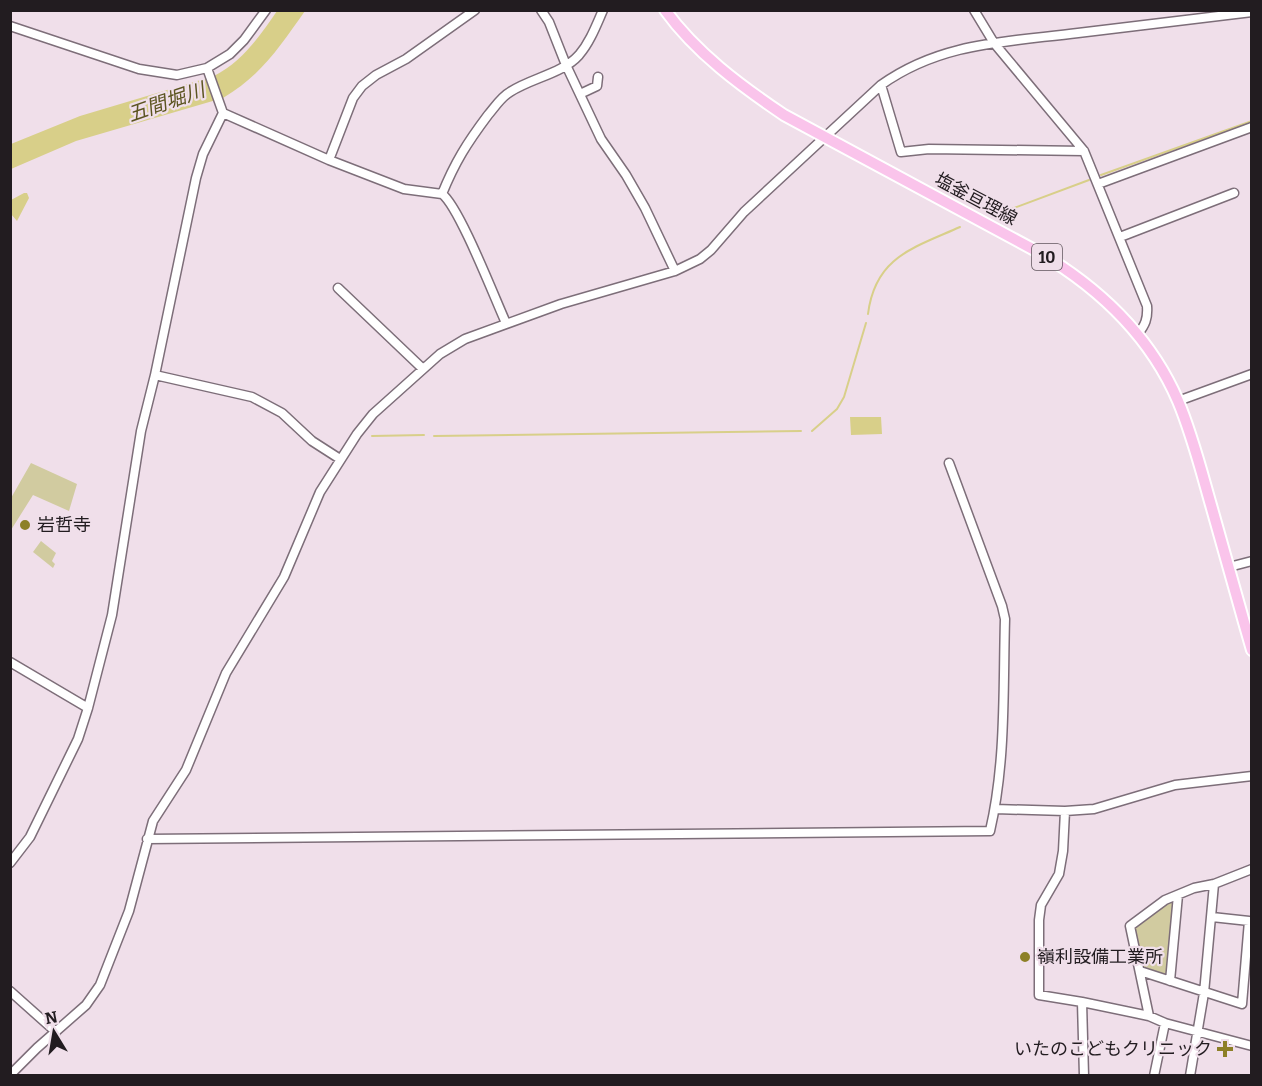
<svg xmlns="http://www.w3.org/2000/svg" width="1262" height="1086" viewBox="0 0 1262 1086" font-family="Bitter,'Noto Sans JP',serif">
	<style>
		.green { fill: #d1cba0 }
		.water { fill: #d8cf89 }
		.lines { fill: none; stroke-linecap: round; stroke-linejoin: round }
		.stream { stroke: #d8cf89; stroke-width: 2 }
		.minor-casing { stroke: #7d6e79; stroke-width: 11 }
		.major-casing { stroke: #fff; stroke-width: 14 }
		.minor { stroke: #fff; stroke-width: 8 }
		.major { stroke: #fac4eb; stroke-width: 10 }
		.poi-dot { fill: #8d8027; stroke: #f0dfea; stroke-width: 2 }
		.labels { text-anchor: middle; stroke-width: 4.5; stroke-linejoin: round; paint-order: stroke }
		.shield { fill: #f0dfea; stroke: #60565d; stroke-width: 1.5 }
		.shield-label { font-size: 16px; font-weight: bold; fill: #221c20 }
		.street-label { font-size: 18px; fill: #221c20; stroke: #f0dfea }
		.poi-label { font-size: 18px; fill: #221c20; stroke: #f0dfea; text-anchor: start }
		.water-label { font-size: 20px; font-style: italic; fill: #5c5521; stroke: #f0dfea }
	</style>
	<rect width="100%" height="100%" fill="#f0dfea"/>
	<path class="green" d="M31 463 77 484 69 511 33 495 11 530V498Z
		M41 541 56 553 52 561 55 564 53 568 33 552Z
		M1171 901 1174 903 1168 973 1163 976 1146 969 1142 966 1134 926Z"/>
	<path class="water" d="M277 11H305C280 46 262 75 223 98L76 141 11 169V144L80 116 214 76C242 62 260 36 277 11Z
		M24 193H27L29 198 17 221 11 214V200Z
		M850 417H881L882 434 851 435Z"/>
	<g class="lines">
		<path class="stream" d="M1101 175 1252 121
			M998 214 1089 180
			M868 314C875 257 913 248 960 227
			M812 431 837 409 844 397 866 323
			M372 436 424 435
			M434 436 801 431"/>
		<defs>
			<path id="minor" d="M541 10 549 22 566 65 601 139 626 175 645 208 675 271
				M974 10 994 43 1084 151 1147 306C1148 319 1145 325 1138 334
				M10 26 139 69 177 75 207 68 230 54 244 40 266 10
				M207 68 223 113 329 160 353 98 362 86 376 75 406 59 475 10
				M881 85 901 152 929 149 1084 151
				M580 94 597 86 598 77
				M329 160 404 189 442 194C459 206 495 299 506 323
				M1098 184 1252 127
				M442 194C455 162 467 143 488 115 495 107 501 97 510 92 531 78 562 74 579 55 590 42 596 26 603 10
				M1120 237 1234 193
				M338 288 423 369
				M155 375 252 397 282 413 312 441 340 459
				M1178 401 1252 374
				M1229 567 1252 561
				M10 662 88 708
				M995 809 1065 811 1094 809 1175 785 1252 776
				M1065 811 1063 851 1059 874 1041 905 1039 920V995L1082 1002 1149 1016 1165 1023 1252 1046
				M147 839 990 831C1006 762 1003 690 1005 619L1002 606 949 463
				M10 863 30 837 78 739 88 708 112 615 141 431 155 375 196 178 203 154 223 113
				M1140 971 1242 1004 1249 921 1212 917
				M1170 981 1178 895
				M10 991 56 1032
				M1082 1002 1084 1076
				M1149 1016 1130 926 1165 900 1194 888 1214 884 1252 869
				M10 1075 37 1048 86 1005 100 985 129 911 153 821 186 770 226 673 284 577 320 492 357 434 373 414 440 354 465 339 561 304 675 271 700 259 711 250 744 212 881 85C941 42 1007 42 1078 33 1136 26 1194 19 1252 12
				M1154 1076 1165 1023
				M1190 1076 1204 993 1214 884"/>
			<path id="major" d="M665 10C696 53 741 86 784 115L1040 253C1099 288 1150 336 1178 401 1192 434 1201 470 1211 505 1225 554 1238 602 1252 650"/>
		</defs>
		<use href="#minor" class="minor-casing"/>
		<use href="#major" class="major-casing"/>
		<use href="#minor" class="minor"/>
		<use href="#major" class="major"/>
	</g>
	<g class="poi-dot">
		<circle cx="25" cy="525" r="6"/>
		<circle cx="1025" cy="957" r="6"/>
		<path d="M1222 1040h6v6h6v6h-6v6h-6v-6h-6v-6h6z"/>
	</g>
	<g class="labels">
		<rect class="shield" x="1032" y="244" width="30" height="26" rx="4.5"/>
		<g class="shield-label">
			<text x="1047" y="263">10</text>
		</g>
		<g class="street-label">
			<text transform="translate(976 199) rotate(28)" y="6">塩釜亘理線</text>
		</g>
		<g class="poi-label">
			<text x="37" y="531">岩哲寺</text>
			<text x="1037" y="963">嶺利設備工業所</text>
			<text x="1212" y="1055" text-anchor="end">いたのこどもクリニック</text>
		</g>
		<g class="water-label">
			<text transform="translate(166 102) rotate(-19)" y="7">五間堀川</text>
		</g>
	</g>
	<rect width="1262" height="1086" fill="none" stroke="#221c20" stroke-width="24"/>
	<g transform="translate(54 1032) rotate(349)" stroke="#f0dfea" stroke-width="4.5" paint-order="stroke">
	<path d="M0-4.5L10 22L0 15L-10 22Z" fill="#221c20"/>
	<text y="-9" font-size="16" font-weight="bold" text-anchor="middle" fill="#221c20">N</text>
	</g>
</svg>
